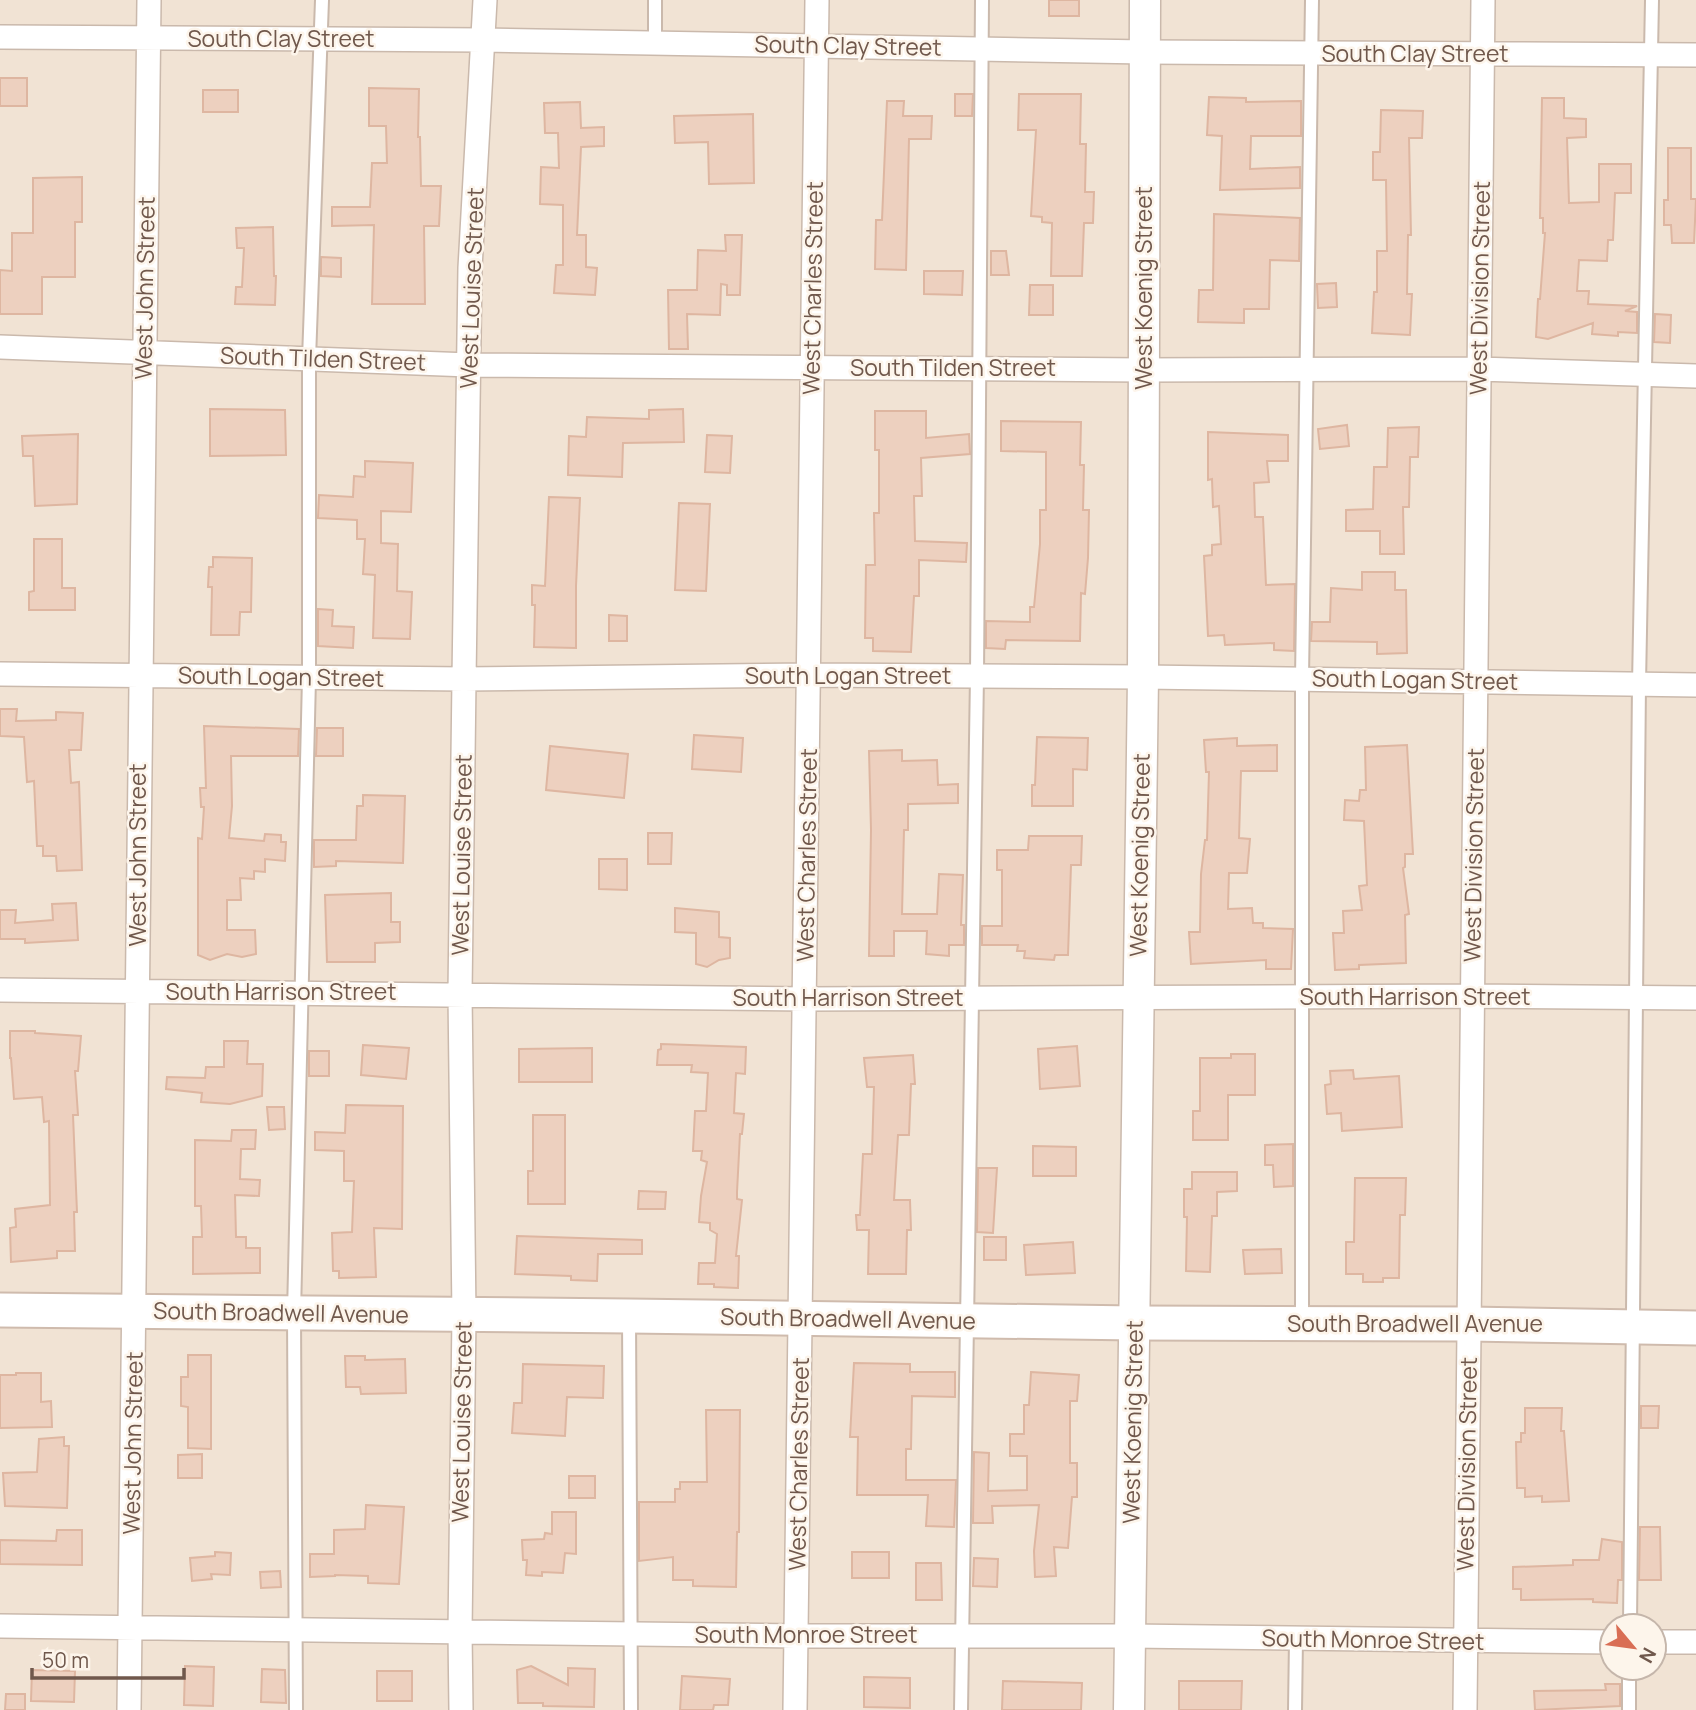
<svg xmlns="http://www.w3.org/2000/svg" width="1696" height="1710" viewBox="0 0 1696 1710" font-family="Manrope,sans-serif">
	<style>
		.residential { fill: #f1e3d4; fill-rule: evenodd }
		.building { fill: #edd0bf; stroke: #deb6a1; stroke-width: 2 }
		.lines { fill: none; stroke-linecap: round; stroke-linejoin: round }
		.service-casing { stroke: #cab9ac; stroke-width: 16 }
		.minor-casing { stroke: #cab9ac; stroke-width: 26 }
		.tertiary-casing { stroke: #cab9ac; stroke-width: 33 }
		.secondary-casing { stroke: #cfbbad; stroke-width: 37 }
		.service { stroke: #fff; stroke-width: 12 }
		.minor { stroke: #fff; stroke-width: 23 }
		.tertiary { stroke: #fff; stroke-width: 30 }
		.secondary { stroke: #fff; stroke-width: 33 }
		.labels { text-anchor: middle; stroke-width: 5; stroke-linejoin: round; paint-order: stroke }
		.street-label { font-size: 23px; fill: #70584c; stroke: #fdf5eb }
	</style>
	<rect width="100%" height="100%" fill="#faf1e5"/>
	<path class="residential" d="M0 0H1696V1710H0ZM1612 1626H1654V1668H1612Z"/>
	<path class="building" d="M1049 0H1079V16H1049Z
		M0 78H27V106H0Z
		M369 88 419 89 418 137H420L421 186H441L439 226H424L425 304H372L374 225 332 226V207H370L372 163H387L386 126H369Z
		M203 90H238V112H203Z
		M955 94H973L972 116H955Z
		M1019 94H1081L1080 144H1086L1085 192H1094L1093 223H1084L1082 276H1051L1052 223 1042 222V217L1031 216 1036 130H1018Z
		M1209 97 1246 98V102L1301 101V136H1251L1250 169 1300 167V188L1220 190 1222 136 1207 135Z
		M1542 98H1564V118L1586 119V137L1567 138 1569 203 1599 202V164H1631V193H1615L1613 240H1608L1607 261 1579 260 1577 291H1589L1588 304 1637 306 1625 311 1637 312V333L1618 332V336L1592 334 1593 323 1548 339 1536 337 1538 299H1540L1545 233H1543V218H1540Z
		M887 101H904L903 116H932L931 139H909L906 270 875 269 876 220H882Z
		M580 102 581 128 604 127V146L581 147 577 235H586V267L597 268 595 295 554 293 556 265H563V205L540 204 541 167 559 168 558 133H545L544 103Z
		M1381 110 1423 111 1422 138H1409L1411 235H1408L1407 294H1412L1410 335 1372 333 1374 292H1377V251H1387L1386 180H1373V152H1380Z
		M753 114 754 183 709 184 708 142 675 143 674 116Z
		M1668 148H1691V199H1696L1694 243H1672L1671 225H1664V200H1668Z
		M82 177V222H75V277H42V314H0V270L12 271V233H33V178Z
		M1214 214 1300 218 1299 261 1270 260 1269 309H1244V323L1198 322 1199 290H1213Z
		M273 227 274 276H276L275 305 235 304 236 287H242L244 248H237L236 228Z
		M725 235H742L740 295H727V285L721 284 720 315 687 314 688 349H669L668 290H697L698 250 726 251Z
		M991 251H1006L1009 275H991Z
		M321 257 341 258V277L321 276Z
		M924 271H963L962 295 924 294Z
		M1336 283 1337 307 1318 308 1317 284Z
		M1030 285H1053V315H1029Z
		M1655 314 1671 315 1670 343 1654 342Z
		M210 409 285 410 286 455 210 456Z
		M683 409 684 442 623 443 622 477 568 475 569 436 586 437 587 417 649 419V410Z
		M875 411H926V438L969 434 970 454 921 458 922 496H914L915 541 967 543 966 562 919 560V596H914L911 652 873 651V638H865L866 565H875L874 513H879V450H875Z
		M1001 421 1081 422 1080 465H1084L1083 510H1089L1088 558 1085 594 1081 593 1080 641 1006 640 1005 649 986 648V621L1030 622V607H1034L1040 544V510H1046V452L1001 451Z
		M1347 425 1349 446 1320 449 1318 429Z
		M1419 427 1418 457H1410L1409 507H1403L1404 554H1380V531H1346V510L1373 509 1374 467H1387L1388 428Z
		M1208 432 1288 435V461H1267L1269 482 1254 483 1255 517H1263L1266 585 1295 584 1294 651 1274 650V643L1225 645 1224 635 1208 636 1204 556 1212 555V545L1221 544 1219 506 1213 507 1212 479 1208 480Z
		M78 434 77 504 35 506 33 456H23L22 436Z
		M707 435 732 436 730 473 705 472Z
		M365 461 413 463 411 512 381 511V543L398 544 397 591 412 592 410 639 373 638 375 575 363 574 365 539H357V520L318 518 319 495 353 497 354 476 365 477Z
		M549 497 580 498 576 586V648L534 647 535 605H532V585L545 586Z
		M679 503 710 504 706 591 675 590Z
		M34 539H62V588H75V610H29V592L34 591Z
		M213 557 252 558 251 612H240L239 635H211L212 587H208L209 567H213Z
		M1362 572H1395V590H1406L1407 653 1377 654V642L1311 641 1312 622H1330L1331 588 1362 590Z
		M318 609 333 610 332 626 354 627 353 648 318 646Z
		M609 615 627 616V641H609Z
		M0 709H17L16 721 56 720V712L83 713 81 750H69L71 783 79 782 82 870 57 871 56 856H43V846H37L34 781 27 782 24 737 0 736Z
		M204 726 299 729 298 756H231L232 806 229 838 264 841 265 834 281 835V842H286L285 861 265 859V872L254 871V879L240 878 241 900H227V930H255L256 954 242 957 227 954 210 960 198 955V838L202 839 204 807H201L200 788H206Z
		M317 728H343V756H316Z
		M694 735 743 738 741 772 692 769Z
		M1037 737 1088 738 1087 770 1073 769V806H1032V785H1035Z
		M1237 738V746L1277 745V771H1241L1239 838 1250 839 1247 873H1229L1228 909 1252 908 1253 923H1263V928L1293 929 1291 969H1266V960L1191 964 1189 932H1200L1201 874 1205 840H1207L1209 772H1206L1204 740Z
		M1407 745 1413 854H1405V867L1403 868 1409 914 1405 915 1406 963 1359 965V969L1335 970 1333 933H1344L1343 911 1362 910 1359 886 1367 885 1364 821 1344 820 1345 800 1359 801 1360 790H1366L1365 747Z
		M550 746 628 754 624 798 546 790Z
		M902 750V761L937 760 938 785 958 784V803L908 804V830H904L902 914H937L939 874 963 875 961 925H964V945H949V956L926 954 927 931H894V956H869L871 830 869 751Z
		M363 795 405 796 403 863 336 861V866L314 867V840H356L357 806H363Z
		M648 833H672L671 864H648Z
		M1029 836H1082L1081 865H1071L1068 955H1055L1054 960 1024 958 1025 951H1017L1018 945H982V926H1002V870H997V850H1028Z
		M599 859H627V890L599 889Z
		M391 893V922H400V942L375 943V962H327L325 895Z
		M76 903 78 940 25 943V939H0V910H16L15 923 53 920 52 904Z
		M675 908 719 912V937L730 938V958L719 960 707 967 696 964V933L675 932Z
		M10 1031H35V1033L81 1036 78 1071H75L78 1115H73L77 1212H74L75 1251H57V1258L11 1262 10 1228 16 1227 15 1209 50 1205 49 1121 44 1122 42 1097 14 1099 11 1058H10Z
		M224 1041H248L247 1064H263L262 1096 230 1104 201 1102 202 1093 166 1089 167 1077 205 1078 206 1067H224Z
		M661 1044 746 1047 745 1074 736 1073 734 1113 744 1114 742 1134H740L737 1192V1199L742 1200 736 1256H739L738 1288 714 1287V1284H698L699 1263H715L717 1234 710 1230V1223L699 1222 701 1196 707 1162 701 1160 702 1151H693L695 1111H706L708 1073 691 1072 692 1065H657L658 1050 661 1049Z
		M363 1045 409 1048 406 1079 361 1075Z
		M1077 1046 1080 1086 1040 1089 1038 1049Z
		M592 1048V1082H519V1049Z
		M309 1051H329V1076H309Z
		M1231 1054H1255V1095H1228V1140H1193V1111H1200V1058H1231Z
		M913 1055 915 1084H911L909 1135H898L894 1200H910L911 1230H907L906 1274H868L869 1230H857L856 1215H860L863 1154H872L874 1087H867L864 1058Z
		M1353 1070 1354 1079 1399 1076 1402 1127 1342 1131 1341 1113 1327 1114 1325 1085 1331 1084 1330 1071Z
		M346 1105 403 1106 402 1229 374 1228 376 1277 339 1278V1271H333L332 1233 352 1232 354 1181H344V1151L315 1150V1132L345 1133Z
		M267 1107H284L285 1129 269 1130Z
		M533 1115H565V1204H528V1171H533Z
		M232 1130H256L255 1149H241L240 1179 260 1180 259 1196 235 1195 236 1237H246V1248H260V1273L193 1274V1237H202L201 1206H195V1140L231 1141Z
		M1293 1144V1186L1274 1187 1273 1165H1265V1145Z
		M1033 1146 1076 1147V1176H1033Z
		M978 1168H997L993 1233 977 1232Z
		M1192 1172H1237V1191L1217 1192V1216H1212L1210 1272 1186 1271 1187 1217H1184V1189H1192Z
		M1355 1178H1406L1405 1215H1400L1399 1278H1383V1282H1363V1274H1346V1242H1354Z
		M639 1191 666 1192 665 1209H638Z
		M517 1236 642 1240V1254H598L597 1281 571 1280V1276L515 1274Z
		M984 1237H1006V1260H984Z
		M1073 1242 1075 1273 1026 1275 1024 1245Z
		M1281 1249 1282 1273 1245 1274 1243 1250Z
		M188 1355H211V1449L188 1448V1407L181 1406V1377H188Z
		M345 1356H365V1360L405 1359 406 1393 361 1394 360 1387H346Z
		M854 1363 910 1364V1372H955V1397L912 1396 911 1449H906V1480H956L954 1527 926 1526 928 1495H857L858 1437H850Z
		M523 1364 604 1366 603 1398 567 1397 565 1436 512 1433 514 1403H522Z
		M1031 1372 1079 1375 1077 1401H1070V1463H1077V1497H1072L1068 1548 1054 1547 1056 1576 1035 1577 1034 1551 1039 1505 992 1506 993 1523H973L974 1452 989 1453 988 1491 1027 1490V1456H1010V1434H1024V1405H1029Z
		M16 1373H41V1402L51 1401 52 1427 0 1428V1375H16Z
		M1641 1406H1659L1658 1428H1641Z
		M1525 1408H1562L1561 1431H1564L1569 1501 1542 1502V1496L1525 1497V1488H1517L1516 1442H1521V1433H1525Z
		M706 1410H740L739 1532H737L736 1587 693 1586V1580H673V1557L639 1561V1502H675V1489H680V1482H707Z
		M64 1437V1446H69L67 1508 5 1506 3 1473 37 1472 39 1439Z
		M202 1454V1478H178V1455Z
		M569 1476H595V1498H569Z
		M366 1505 404 1507 399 1584 368 1583V1576L335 1575V1576L310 1577V1554H334V1530L365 1529Z
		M552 1512H576V1554L565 1553 563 1573 542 1572V1576L526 1575 527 1560H523L522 1540 544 1539 545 1533 552 1534Z
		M1640 1527H1660L1661 1580H1639Z
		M57 1530H82V1565L0 1564V1540L56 1541Z
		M1602 1539 1622 1542V1580H1618L1617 1603 1593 1602V1599L1521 1600V1589H1513V1567L1573 1565V1560H1599Z
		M215 1552 231 1553 230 1575 211 1574 212 1579 192 1581 190 1558 215 1556Z
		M852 1552H889V1578H852Z
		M974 1558 998 1559 997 1587 973 1586Z
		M916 1563H941L942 1600H916Z
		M280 1571 281 1587 261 1588 260 1572Z
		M185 1666 214 1667 213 1706 184 1705Z
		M531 1666 568 1685V1668L595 1669 594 1707 543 1706V1703H518L517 1670Z
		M262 1669 285 1670 286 1703 261 1702Z
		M32 1670 75 1671 74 1702 31 1701Z
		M377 1671H412V1701H377Z
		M682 1676 730 1679 728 1705H714L713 1710H680Z
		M864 1677 910 1678V1708L864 1707Z
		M1003 1681 1082 1683 1081 1710H1002Z
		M1179 1681H1242L1241 1710H1179Z
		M1605 1684H1620V1706L1535 1710 1534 1691 1606 1690Z
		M6 1694H25V1710H5Z"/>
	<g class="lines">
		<defs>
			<path id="service" d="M655 0V43
				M629 1316 631 1710
				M1302 1323V678L1312 0
				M1630 1626 1639 684 1652 0
				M296 1710 294 1313 309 678V359L322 0
				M961 1710 977 676 982 0
				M1295 1710 1296 1639
				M1629 1710V1668"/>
			<path id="minor" d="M0 37 483 40 1145 52 1696 55
				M0 347 469 365 1144 370 1479 369 1696 376
				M0 674 464 679 809 675 1143 677 1696 685
				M0 990 806 999 1472 996 1696 998
				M0 1626 796 1636H1130L1612 1642
				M1654 1642H1696
				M129 1710 149 0
				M461 1710 460 1632 464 1315 460 994 464 679 470 268 485 0
				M795 1710 817 0
				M1465 1710 1483 0"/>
			<path id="tertiary" d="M1129 1710 1143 677 1145 0"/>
			<path id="secondary" d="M0 1310 629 1316 1135 1323 1469 1324 1696 1328"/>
		</defs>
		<use href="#service" class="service-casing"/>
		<use href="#minor" class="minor-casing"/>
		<use href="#tertiary" class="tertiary-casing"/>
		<use href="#secondary" class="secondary-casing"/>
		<use href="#service" class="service"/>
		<use href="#minor" class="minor"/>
		<use href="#tertiary" class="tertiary"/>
		<use href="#secondary" class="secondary"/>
	</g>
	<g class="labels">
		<g class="street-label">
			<text x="281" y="47">South Clay Street</text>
			<text transform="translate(848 46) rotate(1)" y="8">South Clay Street</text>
			<text x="1415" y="62">South Clay Street</text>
			<text transform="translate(145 288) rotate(-89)" y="8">West John Street</text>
			<text transform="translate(472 288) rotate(-88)" y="8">West Louise Street</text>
			<text transform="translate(813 288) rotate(-89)" y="8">West Charles Street</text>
			<text transform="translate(1144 288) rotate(-90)" y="8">West Koenig Street</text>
			<text transform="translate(1480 288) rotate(-89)" y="8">West Division Street</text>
			<text transform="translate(323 359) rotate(2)" y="8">South Tilden Street</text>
			<text x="953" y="376">South Tilden Street</text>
			<text x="848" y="684">South Logan Street</text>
			<text transform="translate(281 677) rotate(1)" y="8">South Logan Street</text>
			<text transform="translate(1415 680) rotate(1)" y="8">South Logan Street</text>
			<text transform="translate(138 855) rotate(-90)" y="8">West John Street</text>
			<text transform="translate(462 855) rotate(-89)" y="8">West Louise Street</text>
			<text transform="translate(807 855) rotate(-89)" y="8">West Charles Street</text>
			<text transform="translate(1140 855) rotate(-89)" y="8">West Koenig Street</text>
			<text transform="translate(1474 855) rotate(-89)" y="8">West Division Street</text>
			<text x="281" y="1000">South Harrison Street</text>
			<text x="1415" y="1005">South Harrison Street</text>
			<text x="848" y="1006">South Harrison Street</text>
			<text transform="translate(281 1313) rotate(1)" y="8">South Broadwell Avenue</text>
			<text transform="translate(848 1319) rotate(1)" y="8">South Broadwell Avenue</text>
			<text x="1415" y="1332">South Broadwell Avenue</text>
			<text transform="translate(462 1422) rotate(-89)" y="8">West Louise Street</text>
			<text transform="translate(1133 1422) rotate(-89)" y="8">West Koenig Street</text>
			<text transform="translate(133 1443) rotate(-89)" y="8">West John Street</text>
			<text transform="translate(799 1464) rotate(-89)" y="8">West Charles Street</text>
			<text transform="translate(1467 1464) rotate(-89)" y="8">West Division Street</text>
			<text x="806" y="1643">South Monroe Street</text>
			<text transform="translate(1373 1640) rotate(1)" y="8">South Monroe Street</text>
		</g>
	</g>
	<g transform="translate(1633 1647) rotate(119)"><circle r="33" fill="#fdf5eb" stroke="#c5b6ab" stroke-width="2"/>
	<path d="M0-5L12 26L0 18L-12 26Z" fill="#d96e55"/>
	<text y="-10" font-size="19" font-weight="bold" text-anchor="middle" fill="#70584c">N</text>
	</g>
	<path d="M32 1668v10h152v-10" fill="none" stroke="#70584c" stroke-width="3.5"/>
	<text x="42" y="1668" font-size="21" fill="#70584c" stroke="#fdf5eb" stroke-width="5" paint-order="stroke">50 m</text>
</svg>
